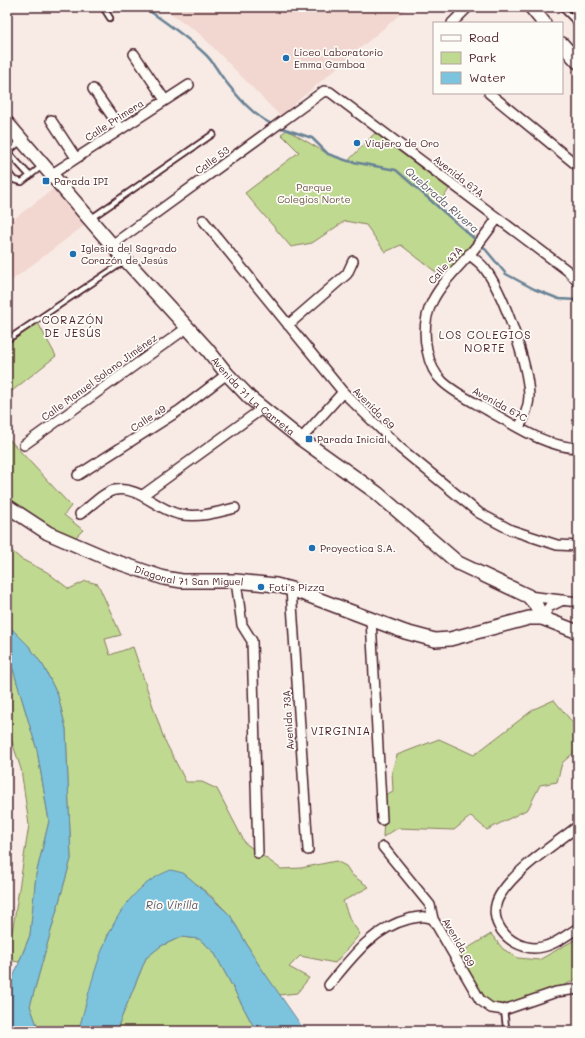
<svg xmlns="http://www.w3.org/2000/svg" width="585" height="1038" viewBox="0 0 585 1038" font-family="Mali,sans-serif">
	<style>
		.built { fill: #f2d7d0 }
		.green { fill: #c0d990; stroke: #857c5e }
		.water { fill: #7cc4dd; stroke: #688296 }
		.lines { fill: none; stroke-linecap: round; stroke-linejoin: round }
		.stream { stroke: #688296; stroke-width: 2.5 }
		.lane-casing { stroke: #4a1f2b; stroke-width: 8 }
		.street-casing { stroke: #4a1f2b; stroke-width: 12 }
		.secondary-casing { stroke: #4a1f2b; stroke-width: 16 }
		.lane { stroke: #fdfcf7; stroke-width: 4.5 }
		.street { stroke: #fdfcf7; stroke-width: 9 }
		.secondary { stroke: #fdfcf7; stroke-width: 13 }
		.poi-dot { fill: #1f6fb2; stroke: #fdfcf7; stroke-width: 1.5 }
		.labels { text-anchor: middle; stroke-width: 3.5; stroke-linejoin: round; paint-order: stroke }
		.poi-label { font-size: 10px; fill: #4a1f2b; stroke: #fdfcf7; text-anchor: start }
		.street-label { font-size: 10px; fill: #4a1f2b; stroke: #fdfcf7 }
		.park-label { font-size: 10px; fill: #6d5749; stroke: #fdfcf7 }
		.water-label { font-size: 11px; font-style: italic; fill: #5c5969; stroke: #fdfcf7 }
		.neighbourhood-label { font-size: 11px; letter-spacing: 1px; fill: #4a1f2b; stroke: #fdfcf7 }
	</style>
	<rect width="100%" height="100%" fill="#f8ebe5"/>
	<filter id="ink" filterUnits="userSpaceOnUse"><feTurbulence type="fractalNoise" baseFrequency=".025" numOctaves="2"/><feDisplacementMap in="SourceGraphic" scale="8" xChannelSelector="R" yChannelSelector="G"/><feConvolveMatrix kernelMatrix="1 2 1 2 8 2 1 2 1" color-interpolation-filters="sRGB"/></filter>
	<g filter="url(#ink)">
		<path class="built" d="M162 7H409L280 116 201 35Z
			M57 186 85 225 7 284V224Z"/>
		<path class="green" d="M287 130 328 154 348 161 375 133 449 189 438 206 478 241 446 280 401 245 385 252 366 225 345 221 312 243 291 247 245 193 299 152 281 134Z
			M38 323 56 356 7 395V344Z
			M7 437 71 506 64 515 83 530 72 541 7 501Z
			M7 547 21 559 47 572 69 589 86 581 98 584 121 635 105 639 110 655 133 647 164 739 186 782H202L217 789 245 843 281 869 301 868 336 861 346 866 352 875 369 887 343 901 350 920 360 934 335 963 300 956 289 967 309 978 297 993 279 995 257 962 230 915 212 897 183 873 109 931 79 1029 76 1031H39L30 1006 71 859 66 729 58 696 44 667 28 645 7 624Z
			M7 662 13 669 37 750 49 821 36 875 30 935 19 962 7 960V950L13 927 29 825 21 769 7 727Z
			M554 700 578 729V749L562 763 557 782 540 785 528 809 487 830 471 816 454 830 398 828 383 837 385 795 393 791 392 771 397 755 439 739 474 755 534 709Z
			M491 934 503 949 518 958 539 960 578 938V978C561 988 506 1014 488 1000 477 991 467 966 460 953Z
			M181 937 199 939 214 952 256 1031H116L146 958 161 946Z"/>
		<path class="water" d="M7 624 28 645 44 667 58 696 66 729 71 859 30 1006 39 1031H8L11 983 30 935 36 875 49 821 37 750 13 669 7 662Z
			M171 870 183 873 192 880 230 915 257 962 305 1031H256L214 952 199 939 181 937 161 946 146 958 116 1031H76L79 1029C95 973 108 893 171 870Z"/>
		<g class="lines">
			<path class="stream" d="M144 7C166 23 185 35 205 54 212 60 217 70 223 78 236 95 254 117 274 125
				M279 127 312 138 328 154 348 161 396 170 477 241
				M481 244 506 274 534 289 559 299 576 300"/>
			<defs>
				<path id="lane" d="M103 7 110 18
					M561 7 578 24
					M571 7 578 15
					M8 152 30 176
					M7 153 21 141
					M7 171 14 180 22 182 42 166
					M90 219 213 134
					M7 340 125 261
					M504 1010 506 1027 508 1031"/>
				<path id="street" d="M452 23 468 7
					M134 54 165 100
					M93 89 121 129
					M489 93 578 166
					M51 120 76 158
					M52 174 189 85
					M497 219C488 231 479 244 469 255 442 285 418 306 427 350 429 361 434 374 443 382 456 394 474 402 489 411 516 426 546 447 578 448
					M203 220 343 392 400 448 479 513 511 530 557 545 578 546
					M112 245 324 91 330 92 568 271 578 282
					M469 254C474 259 481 263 485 269 504 294 528 364 529 396 529 407 524 418 519 428
					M288 325 347 274 353 261
					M301 439 343 392
					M24 445 188 327
					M78 475 180 410 227 374
					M143 495 263 408
					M80 514C90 507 103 492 115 490 139 486 156 509 178 514 198 518 216 513 235 508
					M236 581 242 625 252 641 258 853
					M291 589 308 850
					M528 596 578 602
					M542 618 549 607 563 600
					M371 620 382 820
					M578 826C554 845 516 869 500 895 485 920 508 947 534 948 551 948 565 936 578 928
					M383 847 430 905 433 919 480 1000 491 1008 504 1010 556 992 578 989
					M329 985C351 958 373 928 409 919 418 917 424 915 433 919"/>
				<g id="secondary">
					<path d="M531 7 544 23"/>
					<path d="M562 44 578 62"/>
					<path id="s1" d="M7 123 112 245 207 349 227 374 250 398 301 439 377 493 458 563 528 596 536 605 542 618"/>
					<path id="s2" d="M7 506 48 533 111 560 164 578 182 581H236L276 585 291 589 405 632 435 640 450 639 529 618H542L578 632"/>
				</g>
			</defs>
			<use href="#lane" class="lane-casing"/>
			<use href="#street" class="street-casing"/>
			<use href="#secondary" class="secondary-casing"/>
			<use href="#lane" class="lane"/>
			<use href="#street" class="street"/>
			<use href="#secondary" class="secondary"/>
		</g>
	</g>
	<g class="poi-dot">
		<circle cx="286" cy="58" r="4"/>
		<circle cx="357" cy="143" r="4"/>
		<rect x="42" y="177" width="8" height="8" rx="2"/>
		<circle cx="73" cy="254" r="4"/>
		<rect x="305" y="435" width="8" height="8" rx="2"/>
		<circle cx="312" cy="548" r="4"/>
		<circle cx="261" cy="587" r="4"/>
	</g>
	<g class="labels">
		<g class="poi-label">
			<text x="294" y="56">Liceo Laboratorio<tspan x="294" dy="12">Emma Gamboa</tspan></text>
			<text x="365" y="147">Viajero de Oro</text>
			<text x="54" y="185">Parada IPI</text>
			<text x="81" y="252">Iglesia del Sagrado<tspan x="81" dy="12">Corazón de Jesús</tspan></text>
			<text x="317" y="443">Parada Inicial</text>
			<text x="320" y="552">Proyectica S.A.</text>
			<text x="269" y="591">Foti's Pizza</text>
		</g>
		<g class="street-label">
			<text transform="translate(114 120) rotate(-33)" y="4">Calle Primera</text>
			<text transform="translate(212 160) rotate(-36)" y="4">Calle 53</text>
			<text transform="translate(459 176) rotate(38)" y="4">Avenida 67A</text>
			<text transform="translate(445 265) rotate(-49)" y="4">Calle 47A</text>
			<text transform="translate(99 377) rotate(-36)" y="4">Calle Manuel Solano Jiménez</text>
			<text dy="4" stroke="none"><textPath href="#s1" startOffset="368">Avenida 71 La Carreta</textPath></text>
			<text transform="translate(500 404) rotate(29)" y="4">Avenida 67C</text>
			<text transform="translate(374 408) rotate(45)" y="4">Avenida 69</text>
			<text transform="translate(148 418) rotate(-33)" y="4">Calle 49</text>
			<text dy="4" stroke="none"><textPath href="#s2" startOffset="198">Diagonal 71 San Miguel</textPath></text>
			<text transform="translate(288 720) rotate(-94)" y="4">Avenida 73A</text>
			<text transform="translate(459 942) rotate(60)" y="4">Avenida 69</text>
		</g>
		<g class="park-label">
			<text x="314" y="191">Parque<tspan x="314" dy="12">Colegios Norte</tspan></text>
		</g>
		<g class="water-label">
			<text transform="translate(442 200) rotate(41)" y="4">Quebrada Rivera</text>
			<text x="172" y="909">Río Virilla</text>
		</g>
		<g class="neighbourhood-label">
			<text x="73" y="324">CORAZÓN<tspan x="73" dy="13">DE JESÚS</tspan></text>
			<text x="485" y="339">LOS COLEGIOS<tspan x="485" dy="13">NORTE</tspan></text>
			<text x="341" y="735">VIRGINIA</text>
		</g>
	</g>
	<rect width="585" height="1038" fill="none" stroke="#fdfcf7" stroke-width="24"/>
	<rect x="12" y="12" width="561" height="1014" fill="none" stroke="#4a1f2b" stroke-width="1.5" filter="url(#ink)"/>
	<rect x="433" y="22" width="130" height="72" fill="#fdfcf7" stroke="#b5a4a5"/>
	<rect x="441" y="35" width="20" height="6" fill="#fdfcf7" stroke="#b5a4a5"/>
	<text x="469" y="42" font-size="12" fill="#4a1f2b">Road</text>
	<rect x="441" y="52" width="20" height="12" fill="#c0d990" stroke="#b5a4a5"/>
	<text x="469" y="62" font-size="12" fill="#4a1f2b">Park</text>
	<rect x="441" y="72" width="20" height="12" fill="#7cc4dd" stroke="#b5a4a5"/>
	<text x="469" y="82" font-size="12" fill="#4a1f2b">Water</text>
</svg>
